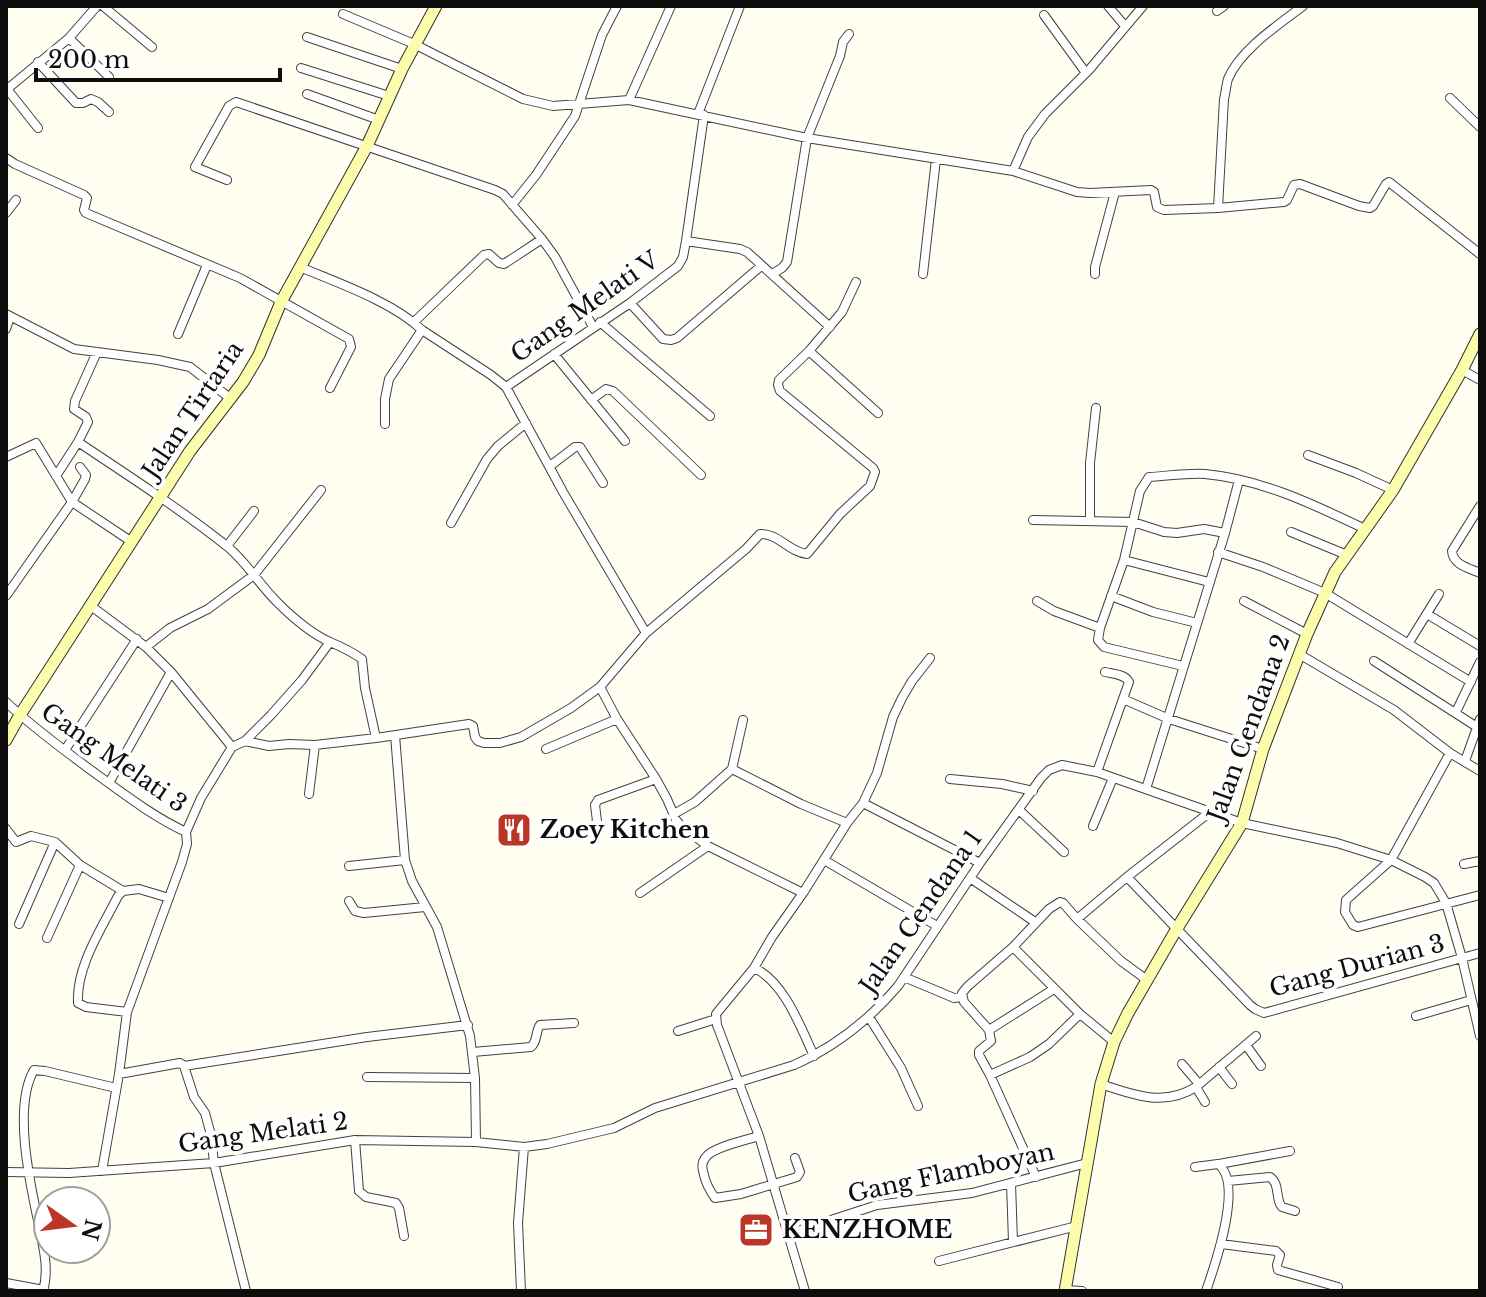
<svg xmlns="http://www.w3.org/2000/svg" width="1486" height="1297" viewBox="0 0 1486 1297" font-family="'Libre Baskerville',serif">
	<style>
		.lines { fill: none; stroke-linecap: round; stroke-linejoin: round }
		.street-casing { stroke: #414141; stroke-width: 10 }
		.secondary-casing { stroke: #303030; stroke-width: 13 }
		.street { stroke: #fff; stroke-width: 8 }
		.secondary { stroke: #fbfdac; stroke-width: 11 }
		.labels { text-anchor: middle; stroke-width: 8; stroke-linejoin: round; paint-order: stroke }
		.street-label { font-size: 24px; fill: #0e0e0e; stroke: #fff }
		.poi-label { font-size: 24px; font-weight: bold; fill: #0e0e0e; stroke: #fff; text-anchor: start }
	</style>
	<rect width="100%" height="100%" fill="#fffef0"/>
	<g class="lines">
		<defs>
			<path id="street" d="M103 6 152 47
				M1108 6 1125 26
				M1217 11 1224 6
				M343 14 414 44 523 99 553 106 629 100 807 138 1013 171 1028 137 1045 114 1089 70 1143 6
				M1044 15 1086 73
				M307 37 402 69
				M69 38 109 77
				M38 62 76 103H83L91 99 98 102 109 112
				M301 68 389 96
				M7 89 38 128
				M6 90 69 38 97 6
				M307 94 379 120
				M1450 98 1480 127
				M629 100 671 6
				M698 114 740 6
				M6 158 15 164 84 195 87 198 84 210 86 213 240 278 349 339 351 347 330 388
				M1013 171 1077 192 1090 193 1151 190 1154 192 1157 207 1164 210 1218 208 1284 202 1287 200 1294 185 1300 184 1359 206 1370 208 1373 206 1386 184 1389 182 1480 254
				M227 180 195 167 229 106 236 102 495 190 503 194 542 239 555 257 593 327
				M512 205 536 175 575 116 602 35 617 6
				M1218 208 1224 99C1226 92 1226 85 1228 79 1240 50 1278 25 1303 6
				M6 213 16 200
				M686 241 740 249 747 252 830 327
				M300 267C338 283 393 302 422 330L491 375 506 387 630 303 678 266 683 257 686 241 704 115
				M772 274 782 268 787 262 807 138 840 56 843 42 849 34
				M923 274 936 159
				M1095 274V267L1115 192
				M630 303 663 339 671 340 677 338 761 266
				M6 314 74 349 158 360 190 367 231 399
				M414 322 484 255 489 254 499 263 504 264 542 239
				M600 322 710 416
				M6 329 10 317
				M178 334 207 265
				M809 351 878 413
				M554 354 625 441
				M1462 370 1480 380
				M506 387 563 492 646 633
				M591 400 606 389 613 391 701 475
				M385 424V399L389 379 422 330
				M78 442C129 476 180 509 228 547 247 563 259 584 277 602 292 617 310 633 330 642 342 647 352 652 362 659L365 688 376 738
				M1308 455 1356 473 1393 490
				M6 457 36 443 72 502 132 542
				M550 466 575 447H580L603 483
				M56 476 78 442 88 422 86 417 74 409 75 401 97 352
				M1480 506 1452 551C1453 565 1469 568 1480 573
				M1033 520 1133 522 1164 532 1177 533 1204 529 1225 533
				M1090 521V463L1096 408
				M451 523 487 459 498 446 526 423
				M1291 532 1347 555
				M227 546 254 511
				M1218 552 1263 567 1325 593 1471 682
				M1124 560 1209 582
				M6 596 72 502 85 479 86 475 80 467
				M1111 596 1153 612 1197 623
				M1037 601 1054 611 1100 628
				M1244 601 1307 634
				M91 606 146 647 171 672 232 747
				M1427 614 1480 646
				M1408 644 1439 594
				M146 647 170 628 208 609 254 575 321 490
				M1299 654 1394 710 1450 753 1480 771
				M1374 661 1477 727
				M1183 666 1104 647 1098 640 1100 628 1124 560 1140 491 1149 477C1167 476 1187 473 1205 474 1261 479 1315 505 1365 529
				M600 687 617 719 656 779 667 799 676 820 682 827 708 846 803 893
				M1123 699 1169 719 1263 749
				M6 702C31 726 60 747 88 768 120 791 150 815 186 832
				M1456 712 1480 662
				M395 735 405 860 412 881 437 927 470 1036 475 1078 476 1142
				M245 741 269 746 289 744 315 745 376 738 469 724 473 726 475 737 478 741 484 743H500L521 737 571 708 600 687 646 633 746 549 760 534C778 533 789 552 807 554L840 514 870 486 875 472 873 468 780 391 778 385 779 380 809 351 842 312 856 282
				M546 749 617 719
				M65 750 137 639
				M1450 753 1391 860 1346 900 1345 912 1353 925 1358 927 1480 895
				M1465 761 1480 719
				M732 769 801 804 847 823
				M1097 772 1129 682C1125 674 1113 674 1105 672
				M950 779 1002 784 1033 791
				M109 783 171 672
				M1146 789 1225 533 1239 480
				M309 794 315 745
				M863 803 877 773 893 717 902 698 912 681 930 658
				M1019 810 1064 852
				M674 814 695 802 732 769 743 720
				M1093 826 1113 778
				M6 829 16 842 31 836 55 842 80 865 123 891
				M589 834 597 821 595 805 598 800 656 779
				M824 860 937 926
				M1464 864 1480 861
				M349 866 405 860
				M1127 877 1250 1005 1255 1009 1264 1013 1480 953
				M970 878 1035 922
				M640 893 708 846
				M349 901 355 911 364 913 425 907
				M1077 919 1121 961 1147 980
				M19 924 55 842
				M47 938 80 865
				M1013 947 1080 1014 1114 1042
				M754 968C784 981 801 1028 814 1056
				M904 977 954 998 962 997
				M1054 989 989 1030 991 1041 979 1051V1055L990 1075 1030 1057 1049 1044 1080 1014
				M127 1012 86 1007 78 1003C76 966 102 928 118 896L123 891 139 889 169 898
				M1416 1016 1471 1000
				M869 1017 901 1068 918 1106
				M989 1030 964 1002 962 993 968 986 1013 947 1049 909 1060 902 1063 903 1077 919 1127 877 1210 812
				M678 1031 716 1019
				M1246 1045 1261 1066
				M473 1052 531 1047C538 1041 535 1032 540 1025L574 1023
				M1182 1064 1199 1084
				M184 1066 194 1097 205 1113 211 1135 214 1163 246 1291
				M1219 1067 1232 1084
				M119 1074 180 1063 184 1066 367 1037 468 1025
				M990 1075 1036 1177
				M367 1077 475 1078
				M1101 1084C1134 1095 1164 1107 1196 1087L1256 1036
				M1196 1087 1205 1102
				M759 1136C747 1140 713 1147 706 1157 701 1163 702 1168 704 1175 706 1184 710 1191 715 1198L741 1194 797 1177 800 1172 795 1158
				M355 1140 359 1191 366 1197 396 1203 399 1208 404 1236
				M1219 1164 1290 1151
				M1195 1167 1218 1164C1244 1183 1215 1265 1206 1291
				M102 1171 119 1074 127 1012 182 862 187 844 186 832 201 798 232 747 245 741 271 715 302 680 330 642
				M6 1172 69 1173 214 1163 355 1140 476 1142 524 1147 547 1144 614 1128 655 1108 794 1065C835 1047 869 1020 898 986L980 863 1041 778 1049 770 1062 765 1097 772 1242 823 1337 843 1391 860 1425 877 1434 883 1446 903 1462 958 1480 1036
				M1228 1181 1270 1177C1279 1183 1276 1195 1280 1204L1282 1207 1295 1211
				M1011 1183 1013 1242
				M788 1234 759 1136 717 1025 716 1014 754 968 772 937 803 893 847 823 863 803 980 863
				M1221 1244 1276 1251 1280 1255 1277 1265 1278 1270 1338 1287
				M939 1261 1077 1226
				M6 1283 44 1290
				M1065 1290 1082 1291
				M43 1291C49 1271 44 1250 40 1230 31 1188 12 1108 34 1070L45 1071 116 1088
				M521 1291 518 1223 524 1147
				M805 1291 788 1234 877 1205 972 1193 1087 1163"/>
			<path id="secondary" d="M6 740 20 715 190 451 243 382 259 355 281 302 367 146 402 69 436 6
				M1065 1291 1101 1084 1114 1042 1128 1013 1176 930 1242 823 1263 749 1307 634 1335 572 1393 490 1462 370 1480 334"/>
		</defs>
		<use href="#street" class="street-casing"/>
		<use href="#secondary" class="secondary-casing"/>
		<use href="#street" class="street"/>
		<use href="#secondary" class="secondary"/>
	</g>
	<defs>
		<symbol id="restaurant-square" viewBox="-11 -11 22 22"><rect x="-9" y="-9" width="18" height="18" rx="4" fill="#bc3628" stroke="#fff"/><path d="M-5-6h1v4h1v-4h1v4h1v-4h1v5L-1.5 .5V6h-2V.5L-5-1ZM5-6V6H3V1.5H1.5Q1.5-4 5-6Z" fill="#fff"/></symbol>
		<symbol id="office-square" viewBox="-11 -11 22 22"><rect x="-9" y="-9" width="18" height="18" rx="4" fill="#bc3628" stroke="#fff"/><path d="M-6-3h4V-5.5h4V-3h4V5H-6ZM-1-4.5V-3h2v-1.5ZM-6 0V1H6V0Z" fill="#fff"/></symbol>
	</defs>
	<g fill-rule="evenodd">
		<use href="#restaurant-square" x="494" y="810" width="40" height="40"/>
		<use href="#office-square" x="736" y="1210" width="40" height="40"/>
	</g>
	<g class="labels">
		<g class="street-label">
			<text transform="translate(585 307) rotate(-35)" y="8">Gang Melati V</text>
			<text transform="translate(193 410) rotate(-56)" y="8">Jalan Tirtaria</text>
			<text transform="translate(1249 728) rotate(-70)" y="8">Jalan Cendana 2</text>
			<text transform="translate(114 758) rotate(35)" y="8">Gang Melati 3</text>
			<text transform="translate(921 912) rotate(-55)" y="8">Jalan Cendana 1</text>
			<text transform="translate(1357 966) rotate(-15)" y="8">Gang Durian 3</text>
			<text transform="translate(263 1133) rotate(-8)" y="8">Gang Melati 2</text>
			<text transform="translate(951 1173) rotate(-12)" y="8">Gang Flamboyan</text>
		</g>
		<g class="poi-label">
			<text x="540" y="838">Zoey Kitchen</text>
			<text x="782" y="1238">KENZHOME</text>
		</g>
	</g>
	<rect width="1486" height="1297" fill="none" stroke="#0e0e0e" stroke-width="16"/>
	<g transform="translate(72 1225) rotate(104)"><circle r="38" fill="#ffffff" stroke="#9f9f9f" stroke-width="2"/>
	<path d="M0-6L14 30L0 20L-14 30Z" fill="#bc3628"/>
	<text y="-12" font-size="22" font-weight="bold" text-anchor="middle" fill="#0e0e0e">N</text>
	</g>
	<path d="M36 68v12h244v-12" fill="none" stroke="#0e0e0e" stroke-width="4"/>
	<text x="48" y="68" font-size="24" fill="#0e0e0e" stroke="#ffffff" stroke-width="6" paint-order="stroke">200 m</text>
</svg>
